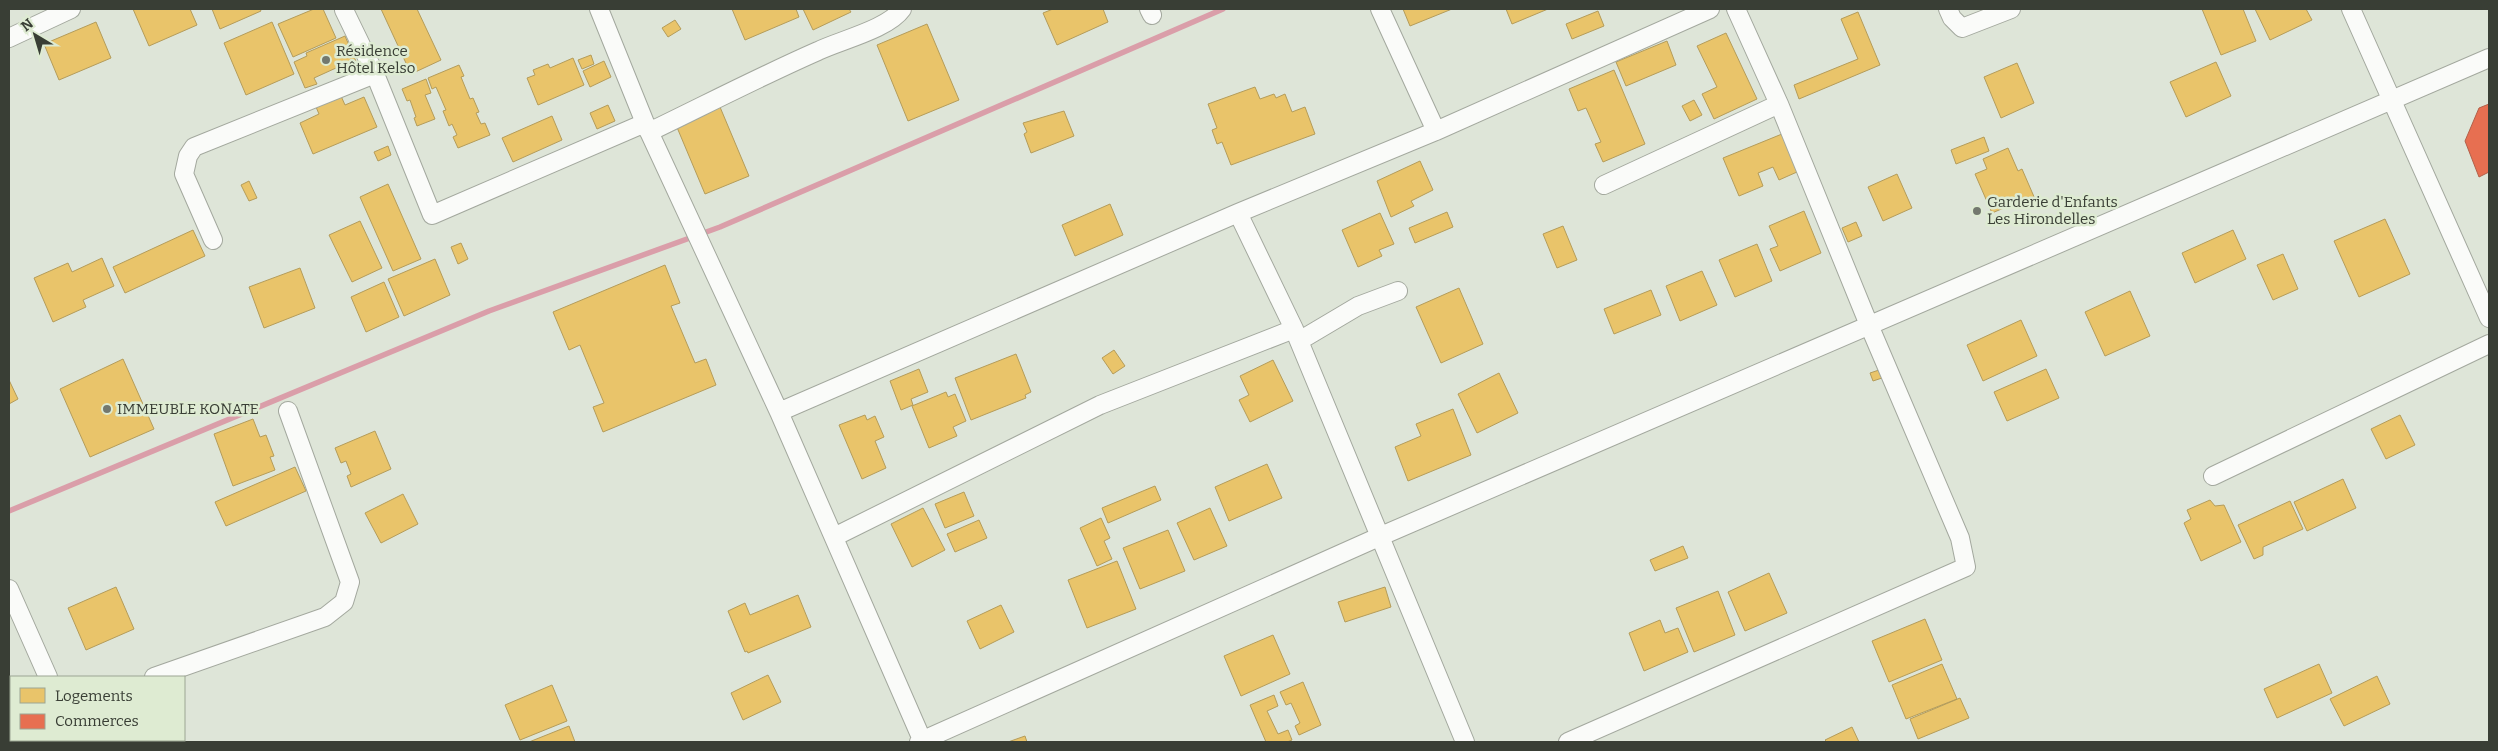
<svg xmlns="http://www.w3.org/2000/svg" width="2498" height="751" viewBox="0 0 2498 751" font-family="Bitter,serif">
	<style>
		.homes { fill: #e9c46a; stroke: #b49c5a }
		.shops { fill: #e76f51; stroke: #b36049 }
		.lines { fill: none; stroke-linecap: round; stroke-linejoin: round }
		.stream { stroke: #da9ea9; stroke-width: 5.5 }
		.minor-casing { stroke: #a3a89e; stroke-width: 20 }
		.minor { stroke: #fafbf9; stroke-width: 18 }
		.poi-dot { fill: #73786e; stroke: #deebd2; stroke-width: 2 }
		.labels { text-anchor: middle; stroke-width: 5; stroke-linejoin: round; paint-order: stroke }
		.poi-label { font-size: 15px; fill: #393e35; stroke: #deebd2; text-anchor: start }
	</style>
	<rect width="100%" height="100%" fill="#dee5d8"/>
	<path class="homes" d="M133 9H190L197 25 149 46Z
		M212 9H260L261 11 220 29Z
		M314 9H323L336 38 293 57 278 24Z
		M381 9H417L441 60 411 74Z
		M732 9H796L799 17 745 40Z
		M803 9H849L851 12 813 30Z
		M1053 9H1103L1108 22 1057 45 1043 13Z
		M1403 9H1452L1410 26Z
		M1506 9H1548L1512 24Z
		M2202 9H2243L2256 41 2221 55Z
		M2255 9H2306L2312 20 2270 40Z
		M1598 11 1604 26 1572 39 1566 24Z
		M1858 12 1880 65 1799 99 1794 85 1858 59 1841 19Z
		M675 20 681 29 668 37 662 28Z
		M96 22 111 58 59 80 44 44Z
		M272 22 294 74 246 95 224 43Z
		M927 24 959 100 908 121 877 45Z
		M1726 33 1757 99 1714 119 1702 94 1717 87 1697 46Z
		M345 36 358 66 339 74 336 68 314 78 317 84 305 88 294 62 307 56 306 53Z
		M1667 41 1676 65 1626 86 1616 62Z
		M591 55 594 64 582 69 578 60Z
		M573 58 584 85 538 105 527 78 535 75 533 70 548 64 550 68Z
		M604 61 611 77 590 87 583 71Z
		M2216 62 2231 96 2186 117 2170 82Z
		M2017 63 2034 103 2001 118 1984 77Z
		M459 65 464 76 461 77 470 99 473 98 479 112 476 113 481 124 485 123 490 135 458 148 453 137 457 135 452 124 449 126 443 111 446 110 436 87 432 89 428 78Z
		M1614 70 1645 144 1603 162 1595 144 1601 142 1586 108 1578 111 1569 89Z
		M426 79 431 93 425 95 435 119 417 126 414 118 416 117 410 100 407 101 402 89Z
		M1255 87 1260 99 1274 94 1276 98 1285 94 1292 112 1305 107 1315 134 1231 165 1222 142 1217 144 1212 130 1217 128 1208 104Z
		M341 96 345 105 364 97 377 127 313 154 300 123 319 114 316 107Z
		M1694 100 1702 115 1690 121 1682 106Z
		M608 105 615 121 597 129 590 113Z
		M720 107 749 176 705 194 676 125Z
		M1064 111 1074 136 1031 153 1024 134 1027 132 1023 123Z
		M552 116 562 140 513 162 502 138Z
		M1782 134 1797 172 1779 180 1773 167 1758 173 1763 186 1739 196 1723 158Z
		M1984 137 1989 151 1956 164 1951 150Z
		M388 146 391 155 378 161 374 152Z
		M2008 148 2018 171 2022 169 2035 199 2018 206 2015 199 2010 201 2011 205 1992 213 1975 174 1987 169 1983 159Z
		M1420 161 1433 190 1411 201 1414 206 1391 217 1377 181Z
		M1897 174 1912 208 1883 221 1868 187Z
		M249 181 257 198 249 201 241 185Z
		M388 184 421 259 393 271 360 197Z
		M1110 204 1123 235 1075 256 1062 225Z
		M1804 211 1821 253 1780 271 1770 249 1778 246 1769 226Z
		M1447 212 1453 227 1415 243 1409 228Z
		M1380 213 1394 244 1379 250 1382 256 1358 267 1342 230Z
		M2385 219 2410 274 2359 297 2334 241Z
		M360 221 382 268 352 282 329 235Z
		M1856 222 1862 236 1848 242 1842 228Z
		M1563 226 1577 260 1557 268 1543 234Z
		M193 230 205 256 125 293 113 267Z
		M2233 230 2246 259 2195 283 2182 253Z
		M461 243 468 259 458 264 451 247Z
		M1757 244 1772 281 1735 297 1719 260Z
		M2283 254 2298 289 2273 300 2257 265Z
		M102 258 114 286 83 300 86 307 53 322 34 278 68 263 72 272Z
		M435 259 450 295 404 316 388 279Z
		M665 265 680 303 671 306 695 363 706 359 716 385 603 432 593 407 604 403 580 345 569 350 553 312Z
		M300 268 315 308 264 328 249 287Z
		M1702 271 1717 305 1680 321 1666 286Z
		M384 282 399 317 366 332 351 297Z
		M1459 288 1483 344 1441 363 1416 307Z
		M1651 290 1661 315 1614 334 1604 309Z
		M2130 291 2150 336 2105 356 2085 312Z
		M2021 320 2037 356 1983 381 1967 345Z
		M1114 350 1125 366 1113 374 1102 358Z
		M1016 354 1031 392 1025 395 1026 398 971 420 955 378Z
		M123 359 154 429 90 457 60 389Z
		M1273 360 1293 401 1250 422 1239 400 1249 395 1240 376Z
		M919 369 928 392 911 399 913 405 901 410 890 381Z
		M2046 369 2059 398 2007 421 1994 392Z
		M1879 370 1882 378 1873 381 1870 373Z
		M1499 373 1518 413 1477 433 1458 394Z
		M9 380 18 399 9 404Z
		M946 392 948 397 955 394 966 421 953 427 957 436 929 448 912 406Z
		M1453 409 1471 455 1408 481 1395 447 1421 436 1416 424Z
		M865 415 867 420 875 416 884 437 875 441 886 468 862 479 839 425Z
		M2400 415 2415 445 2386 459 2371 429Z
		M253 419 260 437 266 435 274 456 270 457 275 470 233 486 214 434Z
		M375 431 391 469 351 487 347 476 351 474 346 461 341 463 335 448Z
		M1267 464 1282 498 1229 521 1215 487Z
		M295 467 306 491 226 526 215 502Z
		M2343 479 2356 508 2307 531 2294 502Z
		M1155 486 1161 500 1108 523 1102 508Z
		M964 492 974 516 945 528 935 504Z
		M403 494 418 524 381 543 365 513Z
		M2210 500 2215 506 2224 505 2241 542 2201 561 2184 523 2191 519 2187 510Z
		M2290 501 2303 529 2263 547V555L2254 559 2238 525Z
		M923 508 945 550 912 567 891 524Z
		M1210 508 1227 546 1194 560 1177 523Z
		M1101 518 1110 538 1104 541 1112 559 1097 566 1080 528Z
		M979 520 987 538 955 552 947 534Z
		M1168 530 1185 571 1140 589 1123 548Z
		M1683 546 1688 558 1655 571 1650 560Z
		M1117 561 1136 609 1087 628 1068 580Z
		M1769 573 1787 613 1745 631 1728 592Z
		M116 587 134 629 86 650 68 608Z
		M1385 587 1391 607 1345 622 1338 602Z
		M1718 591 1735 635 1694 652 1676 608Z
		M798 595 811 627 748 653 747 651 745 652 728 611 745 603 750 615Z
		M1001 605 1014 632 980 649 967 621Z
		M1925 619 1942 660 1889 682 1872 641Z
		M1660 620 1665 633 1678 628 1688 652 1644 671 1629 633Z
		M1273 635 1290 674 1241 696 1224 656Z
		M1942 664 1957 699 1906 719 1892 685Z
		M2319 664 2332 693 2277 718 2264 689Z
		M768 675 781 702 743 720 731 693Z
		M2377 676 2390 704 2344 726 2330 699Z
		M1303 682 1321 725 1299 735 1295 726 1300 723 1291 703 1286 705 1280 692Z
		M552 685 567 721 520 740 505 705Z
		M1274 695 1278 706 1267 711 1278 734 1288 730 1292 740 1287 742H1266L1250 705Z
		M1960 698 1969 718 1918 739 1910 719Z
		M569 726 575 742H529Z
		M1852 727 1859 742H1827L1825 740Z
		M1025 736 1027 742H1008Z
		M139 740H183L184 742H140Z"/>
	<path class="shops" d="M2489 104V172L2479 177 2465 141 2479 108Z"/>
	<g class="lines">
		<path class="stream" d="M9 511 489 311 720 227 1223 9"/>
		<defs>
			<path id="minor" d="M599 9 645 123 779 412 923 742
				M1149 9 1152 15
				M1380 9 1436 131
				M1948 9 1952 18 1962 28 2011 9
				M2351 9 2489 318
				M344 10 375 74 432 215 645 123
				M9 38 71 9
				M649 132C705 105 761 76 818 51 841 40 888 29 902 9
				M1604 185 1779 104
				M1238 213 1294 329 1465 742
				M213 240 184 174 188 156 194 147 375 74
				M1299 341 1358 306 1398 291
				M779 412 1238 213 1436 131 1710 9
				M2213 476 2489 344
				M834 537 1100 405 1294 329
				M9 589 48 677
				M154 677 325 617 344 602 350 582 288 411
				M9 733 11 732
				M76 740 77 742
				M919 742 1381 536 2489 58
				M1568 742 1966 567 1960 538 1869 325 1779 104 1736 9"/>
		</defs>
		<use href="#minor" class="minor-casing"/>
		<use href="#minor" class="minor"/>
	</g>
	<g class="poi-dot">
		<circle cx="326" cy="60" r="5"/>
		<circle cx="1977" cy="211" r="5"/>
		<circle cx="107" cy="409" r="5"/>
	</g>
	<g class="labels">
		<g class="poi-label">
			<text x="336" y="56">Résidence<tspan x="336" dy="17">Hôtel Kelso</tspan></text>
			<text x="1987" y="207">Garderie d'Enfants<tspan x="1987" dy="17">Les Hirondelles</tspan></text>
			<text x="117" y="414">IMMEUBLE KONATE</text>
		</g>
	</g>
	<rect width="2498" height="751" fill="none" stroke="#393e35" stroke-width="20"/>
	<rect x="10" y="676" width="175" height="65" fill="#deebd2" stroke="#9ca693"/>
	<rect x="20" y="688" width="25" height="15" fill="#e9c46a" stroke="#9ca693"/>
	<text x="55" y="701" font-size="15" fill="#393e35">Logements</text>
	<rect x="20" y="714" width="25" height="15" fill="#e76f51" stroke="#9ca693"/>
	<text x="55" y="726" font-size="15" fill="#393e35">Commerces</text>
	<g transform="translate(35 35) rotate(322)" stroke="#deebd2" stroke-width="4" paint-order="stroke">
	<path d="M0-4L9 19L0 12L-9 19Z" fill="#393e35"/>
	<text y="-8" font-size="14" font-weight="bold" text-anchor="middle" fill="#393e35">N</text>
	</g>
</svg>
